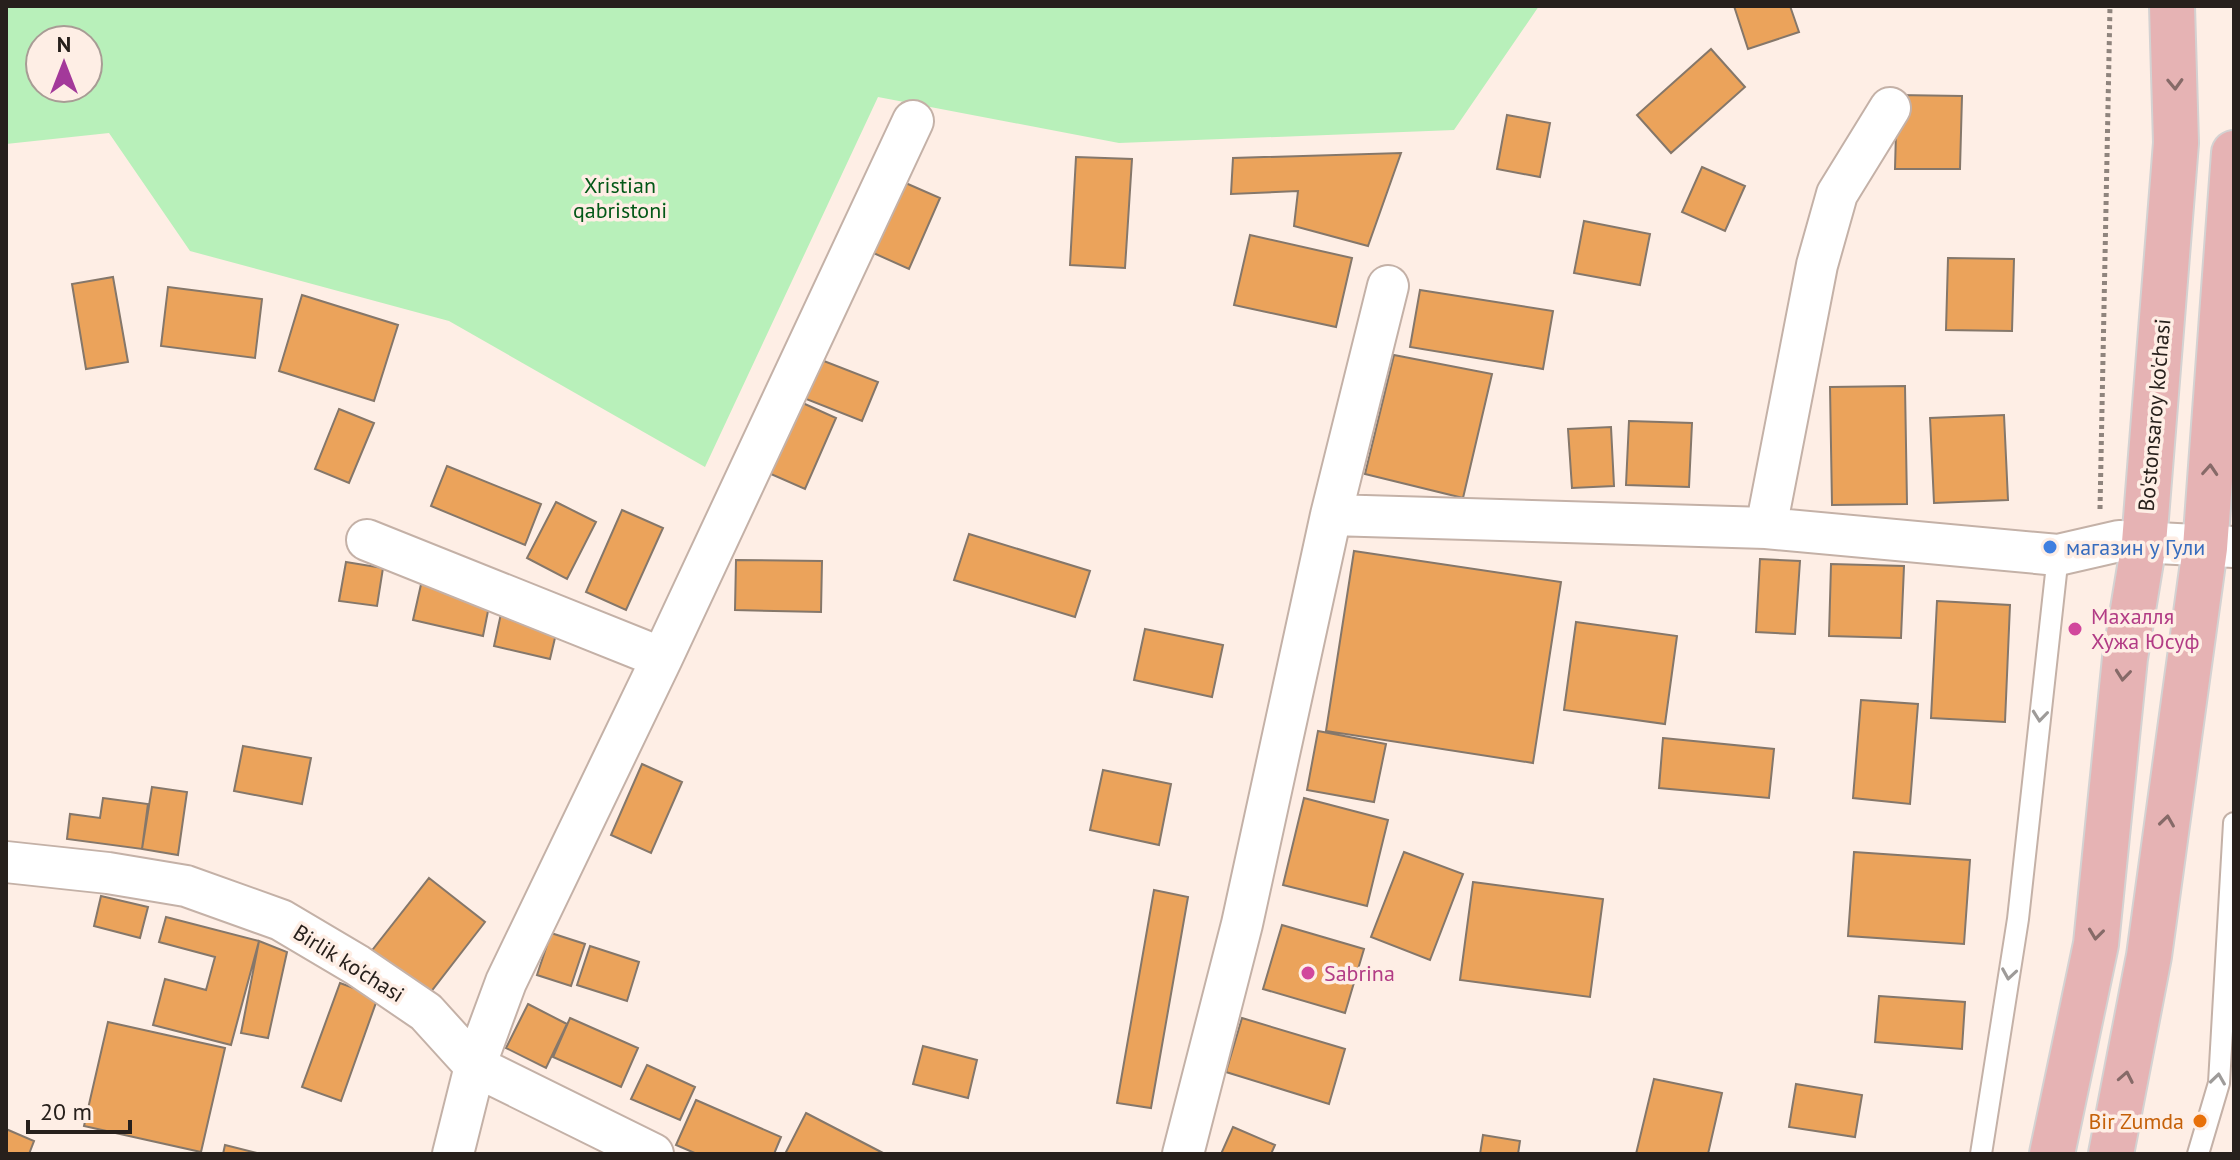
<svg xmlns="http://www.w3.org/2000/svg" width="2240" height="1160" viewBox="0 0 2240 1160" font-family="'PT Sans',sans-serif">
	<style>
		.green { fill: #b8f0ba; fill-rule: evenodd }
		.building { fill: #eba35b; stroke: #85776a; stroke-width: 2 }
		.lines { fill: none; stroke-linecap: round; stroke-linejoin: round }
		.service-casing { stroke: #c4b1a7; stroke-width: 24 }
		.minor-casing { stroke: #c4b1a7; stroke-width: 44 }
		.primary-casing { stroke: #d4d2d2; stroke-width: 48 }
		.path { stroke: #8f847d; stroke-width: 5; stroke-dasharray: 4 4; stroke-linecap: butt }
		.service { stroke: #fff; stroke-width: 20 }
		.minor { stroke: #fff; stroke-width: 40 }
		.primary { stroke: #e6b3b4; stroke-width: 44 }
		.oneway { stroke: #866a68 }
		.oneway2 { stroke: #9e9b99 }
		.shop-dot { fill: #3f7fe0; stroke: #feeee5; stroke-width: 3 }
		.hotel-dot { fill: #d1479c; stroke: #feeee5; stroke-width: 3 }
		.food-dot { fill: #e8710a; stroke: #feeee5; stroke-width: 3 }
		.labels { text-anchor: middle; stroke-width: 7; stroke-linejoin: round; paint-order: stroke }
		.park-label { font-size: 22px; fill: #035817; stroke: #feeee5 }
		.street-label { font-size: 22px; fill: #27201c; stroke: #feeee5 }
		.shop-label { font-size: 22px; fill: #366cbe; stroke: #feeee5; text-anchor: start }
		.hotel-label { font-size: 22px; fill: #b23c85; stroke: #feeee5; text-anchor: start }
		.food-label { font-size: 22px; fill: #c56008; stroke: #feeee5; text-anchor: end }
	</style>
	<rect width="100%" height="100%" fill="#feeee5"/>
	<path class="green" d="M6 6H1539L1454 130 1119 143 878 97 705 467 449 321 190 251 109 133 6 144ZM40 40H88V88H40Z"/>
	<path class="building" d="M1734 6H1790L1799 32 1748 49Z
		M1711 49 1745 87 1671 153 1637 115Z
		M1897 95 1962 96 1960 169H1895Z
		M1507 115 1550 123 1540 177 1497 169Z
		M1401 153 1368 246 1294 226 1298 191 1231 194 1233 158Z
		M1076 157 1132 159 1125 268 1070 265Z
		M1702 167 1745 186 1725 231 1682 212Z
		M901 181 940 198 909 269 869 251Z
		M1584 221 1650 234 1640 285 1574 273Z
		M1250 235 1352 258 1336 327 1234 305Z
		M1948 258 2014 259 2012 331 1946 330Z
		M113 277 128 362 86 369 72 284Z
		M168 287 262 299 255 358 161 346Z
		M1420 290 1553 311 1543 369 1410 347Z
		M302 295 398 325 374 401 279 371Z
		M1394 355 1492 374 1463 498 1365 474Z
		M811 356 878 382 862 421 796 395Z
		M1905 386 1907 504 1832 505 1830 387Z
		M796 400 836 418 805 489 764 471Z
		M339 409 374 423 349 483 315 469Z
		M2004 415 2008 500 1934 503 1930 418Z
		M1629 421 1692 423 1689 487 1626 485Z
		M1611 427 1614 486 1572 488 1568 429Z
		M447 466 541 504 525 545 431 506Z
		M556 502 596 522 567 579 527 558Z
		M622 510 663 528 626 610 586 592Z
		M969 534 1090 571 1075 617 954 580Z
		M1354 551 1561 582 1533 763 1326 731Z
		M1760 559 1800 561 1795 634 1756 632Z
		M736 560 822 561 821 612 735 610Z
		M346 562 383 568 377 606 339 601Z
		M1831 564 1904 566 1901 638 1829 636Z
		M422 580 491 596 483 636 413 620Z
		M1937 601 2010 605 2005 722 1931 718Z
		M502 609 559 621 550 659 494 646Z
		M1576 622 1677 636 1665 724 1564 710Z
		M1145 629 1223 645 1212 697 1134 680Z
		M1861 700 1918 704 1910 804 1853 798Z
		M1318 731 1386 744 1374 802 1307 790Z
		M1663 738 1774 749 1769 798 1659 788Z
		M243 746 311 758 302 804 234 791Z
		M642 764 682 782 651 853 611 835Z
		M1103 770 1171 784 1159 845 1090 830Z
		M152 787 187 792 178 855 142 849Z
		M103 798 148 804 142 849 67 839 70 814 100 818Z
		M1304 798 1388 820 1367 906 1283 885Z
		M1404 852 1463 874 1430 960 1371 937Z
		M1854 852 1970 860 1964 944 1848 936Z
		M429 878 485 922 423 1002 366 958Z
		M1473 882 1603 899 1590 997 1460 980Z
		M1154 890 1188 897 1151 1108 1117 1103Z
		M101 896 148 907 140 938 94 926Z
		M166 917 259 941 231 1045 153 1025 165 979 206 990 215 957 159 942Z
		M1282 925 1364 949 1345 1013 1263 989Z
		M551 933 585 944 571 986 537 975Z
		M259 941 287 952 268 1038 241 1033Z
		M590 946 639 962 627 1001 577 985Z
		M340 983 378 997 341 1101 302 1087Z
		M1879 996 1965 1002 1962 1049 1875 1042Z
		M528 1004 567 1024 546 1068 506 1048Z
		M570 1018 638 1048 621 1087 553 1057Z
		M1242 1018 1345 1049 1329 1104 1226 1072Z
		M108 1022 225 1048 201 1152 84 1126Z
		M923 1046 977 1060 968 1098 913 1084Z
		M647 1065 695 1087 680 1120 631 1099Z
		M1654 1079 1722 1093 1708 1154H1636Z
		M1796 1084 1862 1095 1855 1137 1789 1127Z
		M696 1100 781 1137 774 1154H697L676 1145Z
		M806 1113 885 1154H785Z
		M1233 1127 1275 1145 1271 1154H1221Z
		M6 1129 34 1141 29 1154H6Z
		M1483 1135 1520 1141 1518 1154H1480Z
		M225 1145 261 1154H223Z"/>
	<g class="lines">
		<defs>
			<path id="service" d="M1981 1154 2018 919 2058 555
				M2198 1154 2219 1083 2234 823"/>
			<path id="minor" d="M1331 515 1766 528 2058 555 2119 541 2234 547
				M1766 528 1817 265 1837 194 1890 108
				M367 540 662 658
				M6 862 108 873 186 886 281 920 357 965 426 1012 475 1066 653 1154
				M453 1154 475 1066 506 982 662 658 913 121
				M1183 1154 1242 924 1331 515 1388 286"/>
			<path id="primary" d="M2052 1154 2096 944 2125 658 2144 543 2176 143 2172 6
				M2111 1154 2149 956 2205 548 2234 153"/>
		</defs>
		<use href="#service" class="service-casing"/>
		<use href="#minor" class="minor-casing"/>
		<use href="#primary" class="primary-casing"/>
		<path class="path" d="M2100 509 2110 6"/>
		<use href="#service" class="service"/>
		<use href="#minor" class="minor"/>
		<use href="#primary" class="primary"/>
	</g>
	<defs><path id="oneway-chevron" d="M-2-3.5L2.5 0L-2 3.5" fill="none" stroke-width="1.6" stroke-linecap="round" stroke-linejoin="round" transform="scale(2)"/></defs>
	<g class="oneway">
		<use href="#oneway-chevron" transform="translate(2175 84) rotate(88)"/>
		<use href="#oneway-chevron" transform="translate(2210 470) rotate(-86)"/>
		<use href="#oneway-chevron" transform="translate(2123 675) rotate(96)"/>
		<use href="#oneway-chevron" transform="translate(2167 821) rotate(-82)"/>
		<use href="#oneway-chevron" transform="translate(2096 934) rotate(97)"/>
		<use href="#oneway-chevron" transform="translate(2126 1077) rotate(-79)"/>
	</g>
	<g class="oneway2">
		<use href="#oneway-chevron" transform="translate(2040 716) rotate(96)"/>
		<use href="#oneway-chevron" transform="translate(2009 974) rotate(99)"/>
		<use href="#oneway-chevron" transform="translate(2218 1079) rotate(-82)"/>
	</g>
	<circle class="shop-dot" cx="2050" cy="547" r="8"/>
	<g class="hotel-dot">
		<circle cx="2075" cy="629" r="8"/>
		<circle cx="1308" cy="973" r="8"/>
	</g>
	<circle class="food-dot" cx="2200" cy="1121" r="8"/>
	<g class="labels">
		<g class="park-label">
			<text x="620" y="193">Xristian<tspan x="620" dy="25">qabristoni</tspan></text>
		</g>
		<g class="street-label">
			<text transform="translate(2154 415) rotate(-85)" y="8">Bo'stonsaroy ko'chasi</text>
			<text transform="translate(349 963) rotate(32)" y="8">Birlik ko'chasi</text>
		</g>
		<g class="shop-label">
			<text x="2066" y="555">магазин у Гули</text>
		</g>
		<g class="hotel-label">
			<text x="2091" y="624">Махалля<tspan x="2091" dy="25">Хужа Юсуф</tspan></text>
			<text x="1324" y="981">Sabrina</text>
		</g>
		<g class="food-label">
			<text x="2184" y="1129">Bir Zumda</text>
		</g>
	</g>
	<rect width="2240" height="1160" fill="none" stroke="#27201c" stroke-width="16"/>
	<g transform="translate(64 64)"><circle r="38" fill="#feeee5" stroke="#a89c95" stroke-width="2"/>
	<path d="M0-6L14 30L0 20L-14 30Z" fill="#a3399a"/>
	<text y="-12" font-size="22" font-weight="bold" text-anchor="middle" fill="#27201c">N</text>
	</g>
	<path d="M28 1120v12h102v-12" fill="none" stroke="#27201c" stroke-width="4"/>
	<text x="40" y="1120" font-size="24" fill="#27201c" stroke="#feeee5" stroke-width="6" paint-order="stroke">20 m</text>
</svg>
